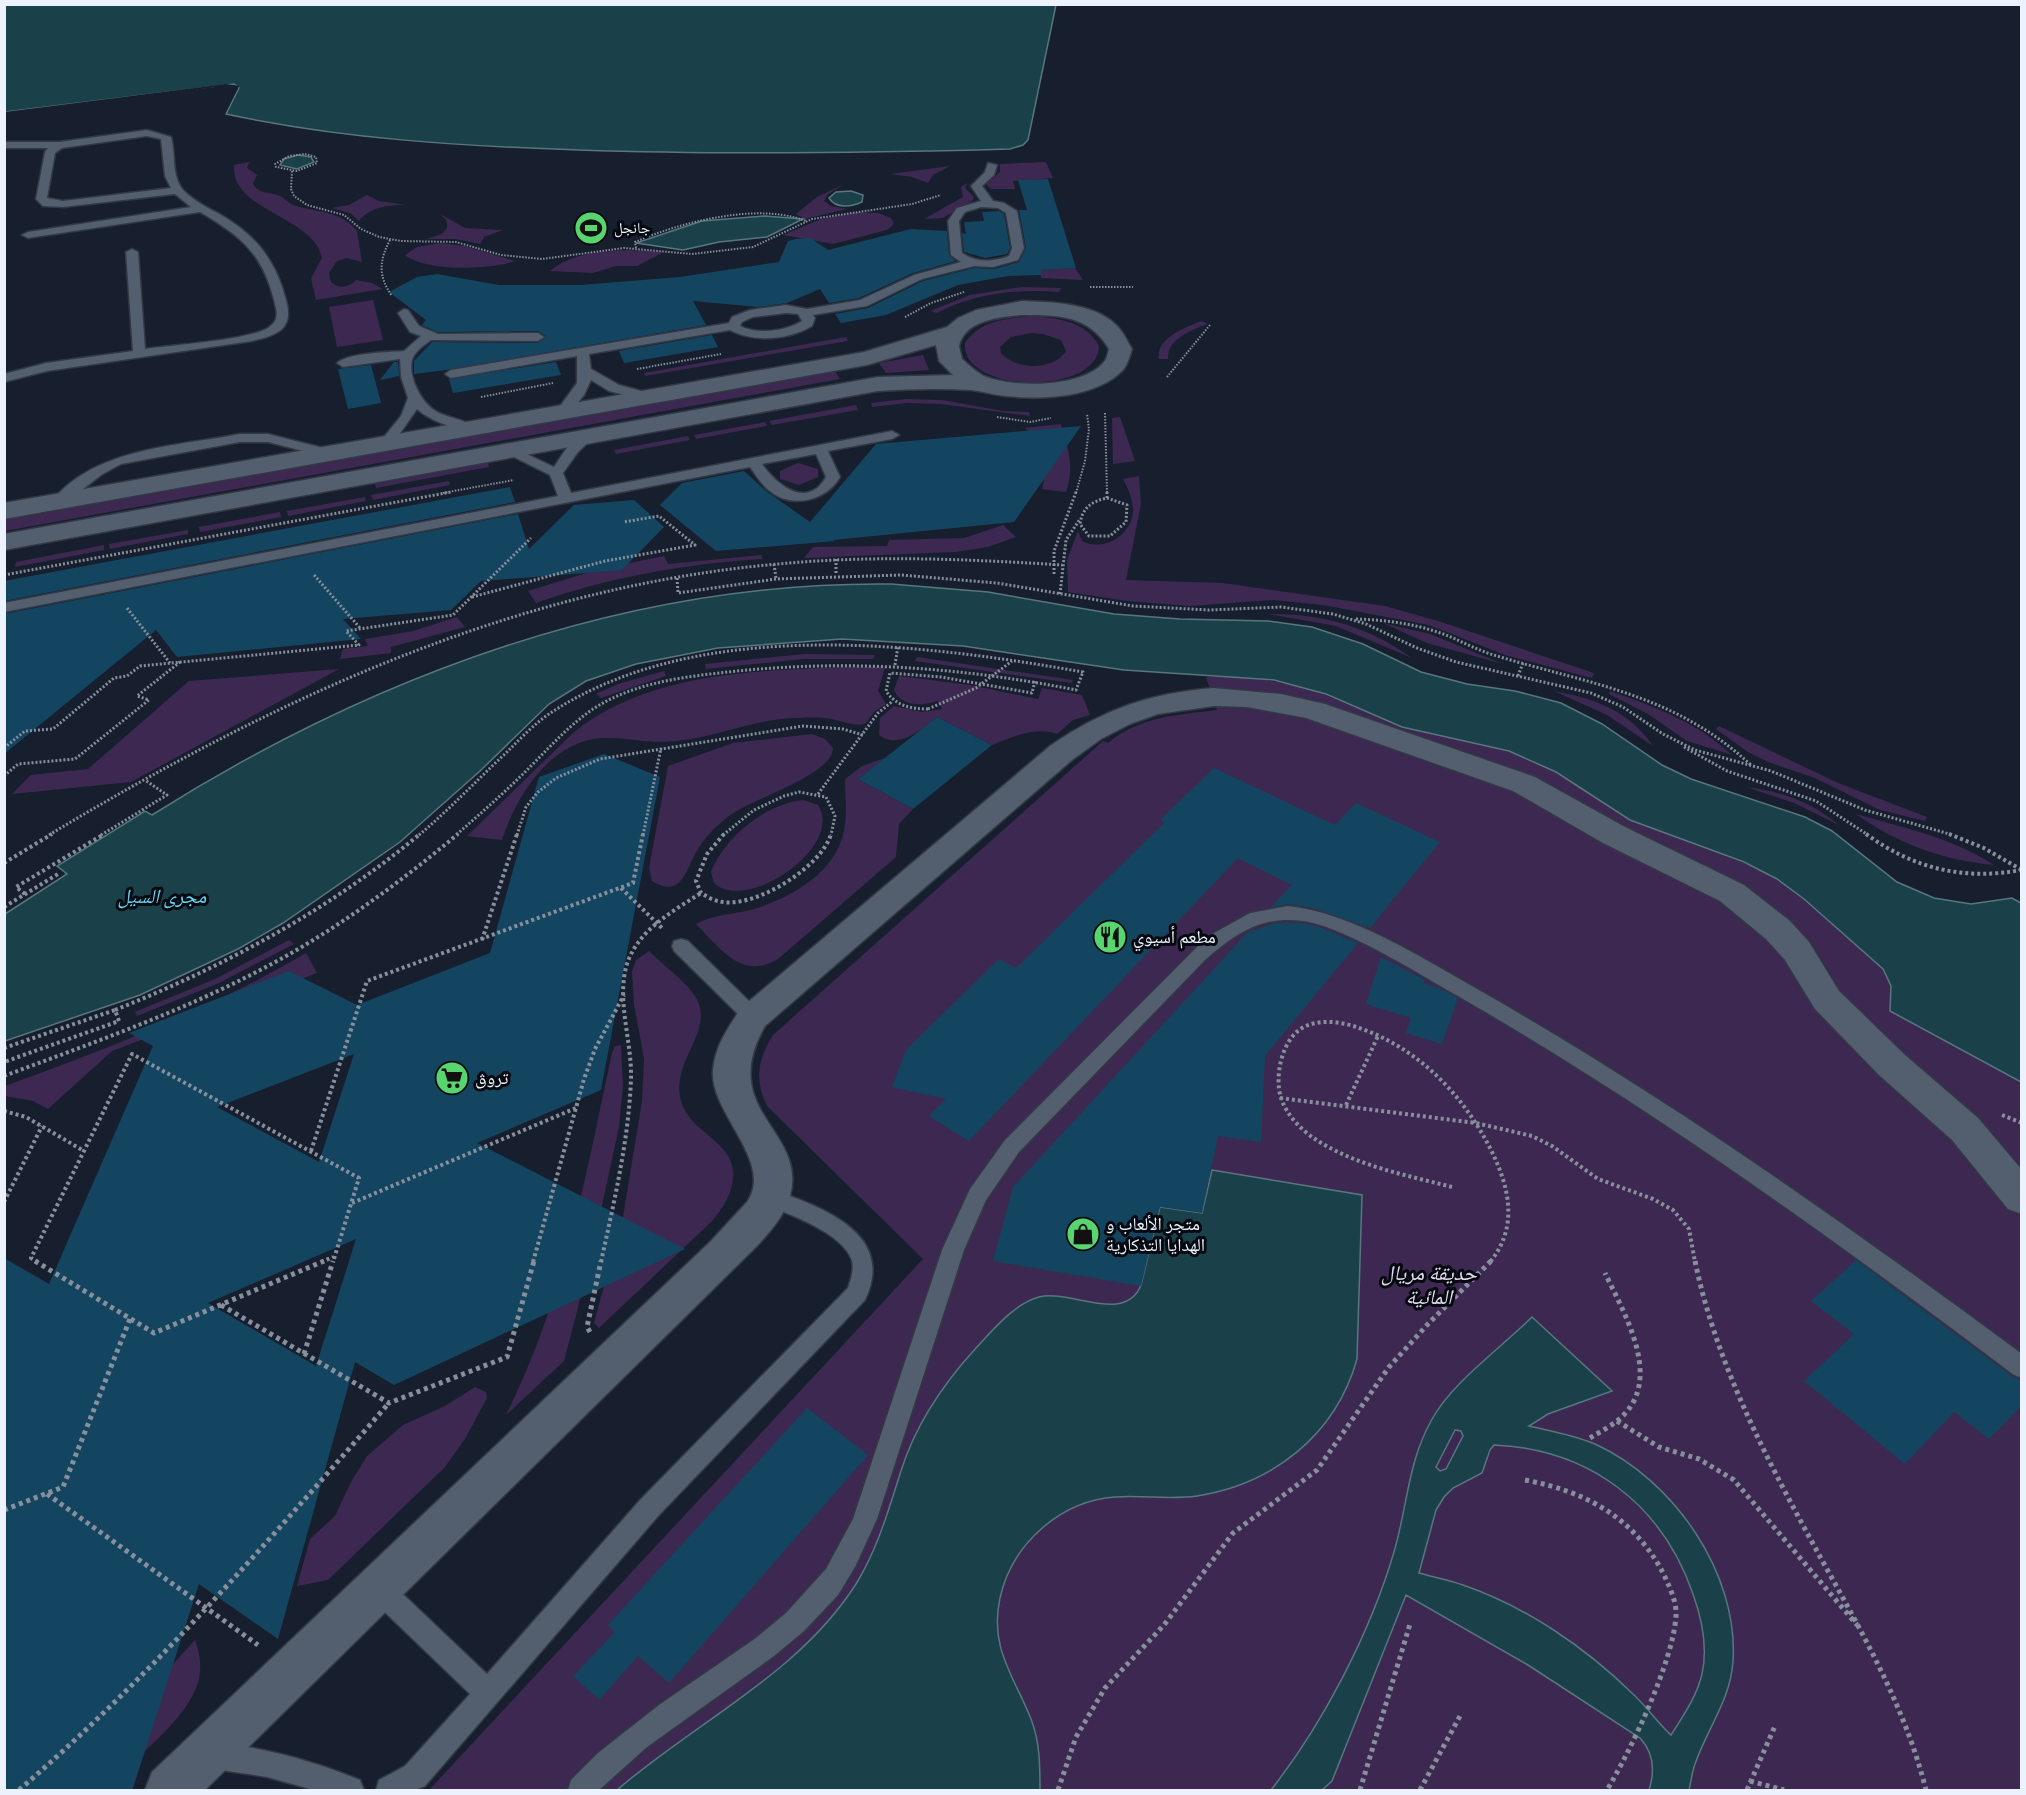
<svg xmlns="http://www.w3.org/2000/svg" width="2026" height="1795" viewBox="0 0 2026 1795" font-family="'Zilla Slab','Noto Naskh Arabic',serif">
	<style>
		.green { fill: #3d2851; fill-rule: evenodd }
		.water { fill: #1a414a; stroke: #597680; stroke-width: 1.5; fill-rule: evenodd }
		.pier { fill: #171f2e }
		.building { fill: #144560; fill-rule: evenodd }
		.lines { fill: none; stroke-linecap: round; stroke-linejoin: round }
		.lane-casing { stroke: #323844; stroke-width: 3 }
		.street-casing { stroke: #323844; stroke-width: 3 }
		.path-far3 { stroke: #888f9c; stroke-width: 2; stroke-dasharray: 1.5 1.5; stroke-linecap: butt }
		.path-far2 { stroke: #888f9c; stroke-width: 3; stroke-dasharray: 2 2; stroke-linecap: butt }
		.path-far1 { stroke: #888f9c; stroke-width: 4; stroke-dasharray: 3 3; stroke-linecap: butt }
		.path { stroke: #888f9c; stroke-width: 5; stroke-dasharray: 4 4; stroke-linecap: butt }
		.lane { fill: #535e6f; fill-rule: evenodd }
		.street { fill: #535e6f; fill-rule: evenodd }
		.path-bridge-far1 { stroke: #888f9c; stroke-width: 2; stroke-dasharray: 1.5 1.5; stroke-linecap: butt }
		.path-bridge { stroke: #888f9c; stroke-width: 3; stroke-dasharray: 2 2; stroke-linecap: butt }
		.labels { text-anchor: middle; stroke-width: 6; stroke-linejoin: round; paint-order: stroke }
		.far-poi-label { font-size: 15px; fill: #edf3fe; stroke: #060910; text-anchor: start }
		.poi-label { font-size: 18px; fill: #edf3fe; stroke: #060910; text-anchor: start }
		.water-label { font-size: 20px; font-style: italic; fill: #5cd9f5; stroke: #060910 }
		.near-park-label { font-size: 21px; font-style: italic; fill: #e4dbf0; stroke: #060910 }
	</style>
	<rect width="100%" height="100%" fill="#171f2e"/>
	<path class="green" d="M249 162 247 168 257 175 253 184C260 195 267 191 277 195 282 196 287 202 293 205 316 213 341 210 357 231L362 262 347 258 337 261 329 273 331 282C339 289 348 288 356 280L372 283 383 289 316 300 311 278 322 258C314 216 230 211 234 165Z
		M1046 162 1053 178 1013 181 1015 189H991L986 184 1000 172V164Z
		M950 166 933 175 928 183 912 177 890 174Z
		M967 183 965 188 974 197 973 200 943 218 924 219 963 197 961 187Z
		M844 184 827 195 824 201 831 206 847 209 805 219 796 214 817 197Z
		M367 195 379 201 407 205C389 205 371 206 359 221L350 213 332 208 349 205Z
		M857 212 878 213 891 218 894 224 887 230 833 244 783 235 821 219Z
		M440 214 465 228 503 230 484 237 480 244 456 239H426L442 234 447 228V221Z
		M441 243 465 246 515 261C491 270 426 272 405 255L417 247Z
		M629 250 664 252 637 266H616L593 273 550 271C571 253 602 251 629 250Z
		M1075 268 1083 280 1041 278V270Z
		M1022 287 1061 288 1059 292C1017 289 975 293 937 313L930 311 970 295Z
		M373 300 383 340 337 347 329 307Z
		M1034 316C1058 318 1087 322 1099 346 1098 396 961 394 965 343 980 320 1008 318 1034 316ZM1031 333 1043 334 1061 340 1066 351C1054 371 1015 370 1001 353L1000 347 1011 337Z
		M1202 321 1207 324C1192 330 1167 339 1168 359H1159C1155 338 1186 327 1202 321Z
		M846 337 848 341 645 376 644 373Z
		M923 355 929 370 886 373 879 363Z
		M835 371 840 379 5 531V520Z
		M906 399 942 400 1003 411 1029 412 1030 416 941 404 907 403 872 407 871 403Z
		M856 405 858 410 772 425 769 421Z
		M1120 417 1135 461 1113 464 1112 418Z
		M765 422 767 426 696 439 694 435Z
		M1061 424C1068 448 1075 467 1066 492L1042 489C1048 468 1040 443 1025 428Z
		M688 436 690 440 616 454 614 450Z
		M488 463 489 467 376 488 375 484Z
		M798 463 818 469V477L799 485 780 479V471Z
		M1139 476 1141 504 1126 580 1223 583 1385 606 1438 621 1594 673 1592 678 1505 655 1429 625 1323 605 1273 600 1190 606 1127 601 1068 592 1067 560 1078 531 1082 541C1104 553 1133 534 1133 510 1133 500 1128 488 1123 479Z
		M449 481 450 485 373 500 371 495Z
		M365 497 366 501 288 516 287 511Z
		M280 512 281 517 200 532 199 527Z
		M1003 525 1016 537 988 547 956 552 804 558 813 547 887 546 889 540 964 538Z
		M188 530V534L110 549 109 544Z
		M104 545V550L15 567 16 562Z
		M762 555V559C684 564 610 577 536 603L528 591 596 570 664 556 668 564Z
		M1268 614C1322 613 1369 627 1412 658L1336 626Z
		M457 617 465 627 391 647V653L340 659 343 649 368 646 365 639 413 631Z
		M1383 623 1430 634 1503 664 1427 643Z
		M804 654 875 655 873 659H804L706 669 705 664Z
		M917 657 1073 680 1072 683 915 661Z
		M842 667H885L878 691 886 704 875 711 865 724C853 727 838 719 825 718 814 717 803 718 793 718 752 720 716 737 676 741 651 744 627 737 603 738 551 740 516 796 502 840L467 836 573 733C646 673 751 671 842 667Z
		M339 669 131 782 12 794 31 775 88 769 189 681Z
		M664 671 666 676 601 698 596 694 618 684Z
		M899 676 970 685 1038 699 1042 688 1082 695 1090 715 1073 720 1057 734C1037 726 1011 737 992 745L937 717C922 729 899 750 879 735L880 718 894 706 922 712 942 709 938 701C923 706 901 707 894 690Z
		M1243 676 1306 687 1402 727 1509 751 1556 772 1630 820 1762 870 1804 899 1883 969 1891 986 1890 1011 2021 1082V1790H429L923 1259 767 1106C754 1079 758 1059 773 1035L1103 741 1108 743C1140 716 1178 715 1217 710L1206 677Z
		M1554 691C1593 698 1630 711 1653 746L1607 715Z
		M1610 691C1655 707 1697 722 1732 755L1687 741 1648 714 1609 694Z
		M1719 726 1838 783 1927 817 1925 821 1880 810 1815 778 1768 762 1748 752 1716 729Z
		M812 734 825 739 833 748C833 775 751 799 729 816 717 825 706 836 698 849 686 867 683 900 652 881L649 868 668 766 733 743Z
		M885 758 858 779 913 809 899 824 896 857 778 959C742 981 720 948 696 924 714 914 733 915 754 909 790 898 833 874 843 835 848 817 845 797 845 779L862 766Z
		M1746 787C1781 791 1811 802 1839 825L1794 803Z
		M803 800 818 805C845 846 747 914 714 883L711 872C725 837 765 804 803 800Z
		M1856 814C1904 828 1951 837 1994 865 1942 860 1898 844 1856 814Z
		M289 940 294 944 219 983 137 1016 135 1012 215 979Z
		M649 951C663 965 684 980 695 996 717 1030 670 1060 681 1101 688 1124 708 1132 723 1149 744 1173 729 1202 711 1222L599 1328 594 1323 623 1217 642 1101 644 1059 634 1004 632 972 636 960Z
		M306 953 317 973 112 1051 48 1109 33 1101 5 1096V1086C109 1048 211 1009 306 953Z
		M621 1045 623 1086 619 1127 590 1261 564 1361 506 1415C564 1299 585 1179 612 1053L615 1046Z
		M475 1387 486 1392 487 1398 465 1439 445 1467 328 1580 297 1586 310 1539 335 1516 351 1482 367 1456 403 1425 445 1406Z
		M195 1640C199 1651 201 1660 200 1672 197 1714 130 1763 100 1790L141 1699Z"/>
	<path class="water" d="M4 5H1056L1028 140 1023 145 1010 149C866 153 723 155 579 150 461 146 342 139 226 114L239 88 234 84 5 112Z
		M298 155 311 157 314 162 297 169 280 165 284 159Z
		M851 191 863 195 862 202C851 207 836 209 829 198L836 192Z
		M765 216 803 219 767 237 719 242 683 250 636 243 702 221Z
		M891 584 988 592 1114 614 1180 619 1268 621 1312 627 1363 644 1421 672 1467 684 1515 691 1561 703 1602 724 1662 765 1691 779 1805 817 1832 831 1897 882 1934 898 1971 904 2012 898 2021 903V1082L1890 1011 1891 986 1883 969 1804 899 1777 879 1744 862 1630 820 1556 772 1509 751 1402 727 1326 694 1274 680 1124 670 963 646 842 639 718 648 636 664 586 681 549 704 480 771 400 842 283 923 238 949 140 995 5 1041V914L67 874 57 866 145 811 152 815C372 676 627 581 891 584Z
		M1212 1170 1362 1195 1357 1359C1336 1434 1274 1484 1197 1496 1170 1500 1143 1495 1115 1497 1060 1501 1012 1544 1000 1598 989 1648 1014 1676 1031 1719 1040 1742 1040 1766 1040 1790H617C695 1722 798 1675 856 1584 878 1548 888 1511 901 1471 915 1426 944 1383 976 1348 992 1331 1015 1303 1039 1297 1070 1289 1125 1325 1141 1285L1160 1207 1202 1213Z
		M1532 1317 1612 1391 1548 1414 1529 1426C1551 1431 1574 1435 1595 1444 1674 1480 1739 1574 1733 1662 1730 1701 1707 1729 1695 1764 1692 1772 1691 1782 1689 1790H1649C1655 1771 1654 1753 1640 1738L1528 1665 1406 1595 1332 1781 1322 1790H1271C1323 1724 1370 1633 1394 1552 1407 1508 1408 1462 1431 1421 1452 1382 1500 1349 1532 1317ZM1455 1430 1461 1431 1463 1436 1446 1469 1440 1471 1436 1467ZM1494 1445C1589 1449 1662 1504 1693 1594 1702 1619 1708 1647 1702 1674 1697 1696 1683 1716 1671 1735 1658 1723 1647 1707 1633 1694 1586 1648 1527 1607 1463 1585 1449 1580 1433 1577 1419 1573L1436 1510 1444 1497 1453 1488 1482 1473 1490 1450Z"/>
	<path class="pier" d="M226 84 239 86 224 116 236 87H217L5 115V112Z"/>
	<path class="building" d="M1048 179 1076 268 1041 270V275L1008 276 958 285 886 315 841 323 835 314 868 308 923 281 974 268 994 269 1019 262 1026 248 1019 210H1027L1018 180Z
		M999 211 1004 214 1010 248 1007 254 985 258 964 252 962 233 966 234 964 222 984 221 982 212Z
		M911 229 947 231 949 255 956 261 913 273 859 298 829 303 820 289 787 303 758 307 693 301 706 325 446 370 414 374V361L432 342 538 343 546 336 538 331 438 332 422 325 426 320 389 292 417 277 437 274 499 285H581L680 277 779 262 788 241 796 239 810 238 828 250Z
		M712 335 718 347 624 363 619 351Z
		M394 362H398L399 376 380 380Z
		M556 362 561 375 453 393 449 379Z
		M371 365 381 403 348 409 338 369Z
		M1081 426 1014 522 833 540 835 541 716 551 660 505 682 483 744 471 766 491 810 522 876 444Z
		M510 487 515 502 4 601V581Z
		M634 500 664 527 622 570 481 581 451 610 343 619 361 639 177 657 156 630 4 754V614L518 514 529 549 574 505Z
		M937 717 992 745 913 809 858 779Z
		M604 754 660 777 601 1090 477 1143 685 1249 394 1385 355 1362 278 1639 199 1584 132 1791H4V1258L49 1284 153 1046 129 1033 289 971 357 1005 490 953 539 777ZM354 1054 319 1162 217 1107ZM356 1239 316 1366 208 1303Z
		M1214 768 1335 825 1356 803 1440 842 1370 928 1313 908 1288 904 1271 907 1292 885 1238 858 969 1141 929 1116 946 1099 892 1087 906 1050 999 959 1016 968 1165 822 1160 820Z
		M1275 923H1303L1319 927 1358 943 1265 1056 1261 1142 1218 1136 1202 1213 1160 1207 1141 1286 993 1261 1013 1187 1248 932Z
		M1381 957 1425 980 1424 983 1439 988 1458 998 1442 1044 1406 1033 1411 1018 1366 1004Z
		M1856 1260 2013 1377 2022 1380V1405L1989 1439 1954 1412 1905 1464 1804 1381 1854 1334 1811 1301Z
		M807 1408 868 1455 669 1683 638 1656 599 1700 573 1676 615 1632 608 1625Z"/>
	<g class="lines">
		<defs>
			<path id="lane" d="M147 130 171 137C176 154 171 175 183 190 194 201 208 208 221 215 256 235 276 261 286 300 294 329 278 335 252 341L47 371 4 382V374L46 363 133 351 126 252 132 249 138 252 145 349C172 345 248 340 268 328 280 320 277 312 274 300 262 253 241 236 200 212L28 238 22 235 28 232 191 207 175 194 63 207 43 206 36 199 45 152 48 148H4V142H59ZM147 136 161 139 165 176 171 188 63 201 47 198 55 153 62 148Z
				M988 163 997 165 994 175 982 186 993 201 1004 203 1017 211 1024 248 1018 260 993 267 974 266 922 279 867 306 813 315 815 318 812 326C789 340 754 343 730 330L589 354 591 369 619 385 649 393 650 396 644 400 609 391 591 380 584 395 570 412H560L558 409 577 383V356L451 378 445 374 451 370 729 323 732 317 750 310 786 305 807 309 860 300 914 275 961 262 951 255 948 221 957 208 981 201 971 186 985 172ZM981 207 998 208 1006 213 1012 248 1009 256C993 262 977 263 962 253L959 221 965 212ZM786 313 798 314 802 321C786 331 758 335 740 326L742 322 753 317Z
				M404 309 408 310 419 326 438 334 538 333 544 337 538 341 431 340C423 346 415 351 412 360 408 377 421 401 434 410 445 418 464 418 473 427L466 431C448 426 431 421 417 409L392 445 387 446 380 442 401 416 408 398 401 377 400 359 343 367 337 363C348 353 388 352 404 351L421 336 410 332 398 313Z
				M590 430 597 434 578 452 563 473 571 493 892 431 899 435 892 439 828 451 840 477C827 500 793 509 771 492 762 486 756 475 750 467L4 612V603L558 496 550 475 500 450 502 447H512L554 467 568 446ZM816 454 826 477C807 510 777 485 762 464Z
				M240 434H268L331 450 333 453 326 457 268 442H240L121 464 101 475 64 504H54L52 501C94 448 178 446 240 434Z
				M1288 906C1353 913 1420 957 1477 989 1667 1097 1846 1224 2022 1354V1378L2014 1375C1835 1240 1653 1108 1458 996 1421 975 1343 926 1303 921 1262 915 1235 934 1205 960L1019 1152 986 1200 964 1250 877 1519 855 1567 838 1595 804 1631 774 1656 647 1747 599 1790H568L571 1780 598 1753 659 1705 756 1638 786 1613 826 1569 853 1519 942 1250 970 1189 1005 1140 1207 937 1250 913Z
				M681 939 688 941 760 1012 763 1017 760 1022 753 1024 746 1022 674 951 672 946 674 941Z
				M771 1189C821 1207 897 1233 865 1300L659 1515 425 1786 415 1790H376L379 1780 405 1766 470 1694 369 1597 365 1588 369 1579 378 1576 387 1579 487 1674 641 1499 848 1288C851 1279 854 1270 852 1261 844 1233 788 1214 764 1204L760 1198 764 1192Z
				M214 1743C265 1747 313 1761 360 1780L364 1790H314L267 1777 214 1769 205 1765 201 1756 205 1747Z"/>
			<path id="street" d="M1022 301C1052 302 1094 303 1116 325 1123 331 1127 341 1132 349 1130 355 1128 364 1123 370 1096 398 1042 400 1006 396 993 395 982 391 970 390 939 388 909 389 878 391L4 550V534L878 377 953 375 939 361 936 345 867 365 4 519V503L864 352 947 327 958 318 976 310ZM1022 315C1058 315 1089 315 1109 349 1108 352 1107 359 1104 362 1083 388 1012 388 984 376 976 372 969 365 962 359L959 346C965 320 1000 317 1022 315Z
				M1214 688 1281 694 1325 704 1535 777 1625 827 1744 885 1790 921 1809 942 1839 991 1905 1055 1978 1118 2022 1170V1214L2008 1209 1952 1140 1879 1075 1815 1009 1785 960 1766 939 1720 901 1603 843 1513 791 1306 718 1247 707 1214 706 1158 714 1130 724 1101 739 1072 760 765 1026C716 1112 808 1130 790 1196 785 1215 770 1232 757 1246L205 1790H145L152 1772 710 1242 747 1202C775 1162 709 1113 713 1070 715 1046 728 1028 741 1008L1050 746C1104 709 1150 693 1214 688Z"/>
		</defs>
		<use href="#lane" class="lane-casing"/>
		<use href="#street" class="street-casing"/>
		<path class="path-far3" d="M305 154 316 157 317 163 297 171 276 167 275 164 289 156Z
			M292 171 291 189 294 196 307 205 344 215 361 229 379 237 401 241 456 242 501 255 542 259 624 248 692 254 753 247 812 219 912 204 941 195
			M390 240C379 261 378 276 392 296
			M636 248 635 242C681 222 758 202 806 221
			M1090 287H1133
			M905 317 931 303 964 292
			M637 369 721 354
			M1167 377 1210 325
			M481 397 553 383
			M1105 413 1107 493
			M997 417 1030 422 1051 418
			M1085 461 1089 429 1087 414
			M443 493 514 480"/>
		<path class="path-far2" d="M1107 492V498
			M1107 498 1127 505 1126 522 1110 536H1089L1080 524C1082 508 1092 501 1107 498Z
			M836 559V575
			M774 564 776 578
			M4 575 451 492
			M314 575 360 628
			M677 578 678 593 776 579 901 575 997 583 1133 606 1209 610 1281 607 1333 614 1366 624 1417 648 1456 662 1591 693 1623 707 1663 734 1695 750 1771 771 1865 810 1953 835
			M1060 594 1066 540 1080 519
			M472 597 605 561 695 545 659 516 624 522
			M127 608 170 663
			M1356 619C1387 620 1417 624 1446 635 1463 642 1479 651 1497 656 1593 685 1674 694 1751 765
			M895 665 898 646
			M1518 676 1523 663
			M928 709C911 709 896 706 886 691L890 673 941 677 1032 693 1035 681
			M1684 747 1727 771 1816 801 1868 835
			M4 748 25 731 53 729 114 678 127 676 140 666 359 645 346 631 453 615 531 538
			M4 776 18 764 75 759 149 700 137 696 180 662
			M818 794 878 713 893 701
			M49 835C273 700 514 587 778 564 872 555 967 559 1062 565
			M101 835 167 795 145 780
			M419 835C450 809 478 779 508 751 521 738 536 722 552 712 700 616 918 643 1083 672L1076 690C960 667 845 659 728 672 682 677 633 683 593 709 568 726 548 749 526 771 504 793 480 814 456 835
			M517 835 526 807 538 792 556 778 600 759 803 726 843 729 863 735
			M643 835 661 748
			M723 835 754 810 784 796 799 792 826 797 835 816 831 835"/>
		<path class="path-far1" d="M724 834 707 854 696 881 701 893C706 896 712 900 718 901 752 911 822 867 831 834
			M1866 834C1913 868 1963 881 2021 870
			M1949 834 1984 848 2022 870
			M4 863 52 834
			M621 888 663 929
			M25 894 16 887 104 834
			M4 907 58 874
			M482 940 517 834
			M115 1010C225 966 329 910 420 834
			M4 1048 115 1010 119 1021 4 1062
			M4 1076C92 1043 181 1012 264 968 333 932 398 884 458 834
			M1280 1098 1476 1123 1532 1136 1552 1146 1598 1179 1653 1199 1673 1210 1689 1229 1695 1262
			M1346 1105 1378 1036
			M4 1111 26 1117 84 1151
			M2002 1115 2022 1123
			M311 1151 367 981 633 883 643 834
			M1452 1187C1406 1175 1356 1166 1315 1139 1301 1130 1286 1114 1281 1098 1274 1076 1282 1036 1306 1026 1323 1019 1343 1022 1359 1028 1419 1048 1465 1097 1492 1152 1510 1189 1518 1228 1490 1262
			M4 1202 42 1126
			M352 1203 576 1108
			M38 1262 31 1258 132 1054 359 1178 333 1262
			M321 1262 333 1257
			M533 1262 584 1079 595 1049 624 995
			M601 1262C614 1202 629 1139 631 1078 632 1041 616 1000 627 964 638 930 673 911 701 893"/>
		<path class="path" d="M35 1261 154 1333 324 1261
			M1695 1261C1717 1368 1771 1467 1823 1562 1864 1636 1905 1707 1926 1790
			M221 1305 389 1403 507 1357 534 1261
			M590 1332 587 1327 601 1261
			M304 1354 333 1261
			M1617 1421 1659 1447 1699 1459 1734 1480 1857 1625
			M1590 1438C1603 1430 1618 1423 1628 1410 1659 1371 1623 1311 1605 1273
			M1525 1480C1584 1491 1631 1516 1661 1569 1668 1583 1677 1601 1676 1616 1673 1662 1631 1750 1607 1790
			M47 1494 258 1645
			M4 1510 63 1487 130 1319
			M1750 1781 1784 1790
			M19 1790C155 1673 271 1538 389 1403
			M1058 1790 1076 1737 1105 1688 1164 1625 1233 1533 1317 1470 1389 1367 1428 1324 1491 1261
			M1360 1790 1410 1624
			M1420 1790 1460 1716
			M1747 1790 1775 1726"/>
		<use href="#lane" class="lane"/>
		<use href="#street" class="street"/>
		<path class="path-bridge-far1" d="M1076 493 1085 461"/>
		<path class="path-bridge" d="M1054 574V551L1076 492
			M928 709 976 688 1012 661"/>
	</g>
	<defs>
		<symbol id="stadium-disc" viewBox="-11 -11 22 22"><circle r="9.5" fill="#59d56f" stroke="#060910"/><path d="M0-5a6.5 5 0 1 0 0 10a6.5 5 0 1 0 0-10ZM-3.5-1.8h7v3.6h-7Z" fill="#111"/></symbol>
		<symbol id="restaurant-disc" viewBox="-11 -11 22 22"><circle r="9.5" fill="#59d56f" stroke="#060910"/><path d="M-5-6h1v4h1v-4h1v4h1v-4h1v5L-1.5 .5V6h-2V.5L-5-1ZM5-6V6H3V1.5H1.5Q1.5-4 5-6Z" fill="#111"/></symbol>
		<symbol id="supermarket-disc" viewBox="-11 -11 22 22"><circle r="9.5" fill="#59d56f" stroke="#060910"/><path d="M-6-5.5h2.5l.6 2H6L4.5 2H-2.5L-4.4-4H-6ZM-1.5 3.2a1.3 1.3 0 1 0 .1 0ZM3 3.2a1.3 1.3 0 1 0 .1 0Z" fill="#111"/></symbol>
		<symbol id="shop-disc" viewBox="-11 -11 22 22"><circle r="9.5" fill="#59d56f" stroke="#060910"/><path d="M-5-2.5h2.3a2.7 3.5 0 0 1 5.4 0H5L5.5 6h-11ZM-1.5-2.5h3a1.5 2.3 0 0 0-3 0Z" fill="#111"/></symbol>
	</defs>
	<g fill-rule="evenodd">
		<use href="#stadium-disc" x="572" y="209" width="38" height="38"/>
		<use href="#restaurant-disc" x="1091" y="918" width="38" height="38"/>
		<use href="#supermarket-disc" x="433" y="1059" width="38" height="38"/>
		<use href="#shop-disc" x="1064" y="1215" width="38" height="38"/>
	</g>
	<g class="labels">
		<g class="far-poi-label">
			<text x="614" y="233">جانجل</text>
		</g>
		<g class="poi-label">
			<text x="1133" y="943">مطعم أسيوي</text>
			<text x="475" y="1084">تروڨ</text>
			<text x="1106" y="1230">متجر الألعاب و<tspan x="1106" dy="21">الهدايا التذكارية</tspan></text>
		</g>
		<g class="water-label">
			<text x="162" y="903">مجرى السيل</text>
		</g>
		<g class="near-park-label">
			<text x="1429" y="1280">حديقة مريال<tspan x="1429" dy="24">المائية</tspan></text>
		</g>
	</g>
	<rect width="2026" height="1795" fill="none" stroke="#edf3fe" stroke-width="12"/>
</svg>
